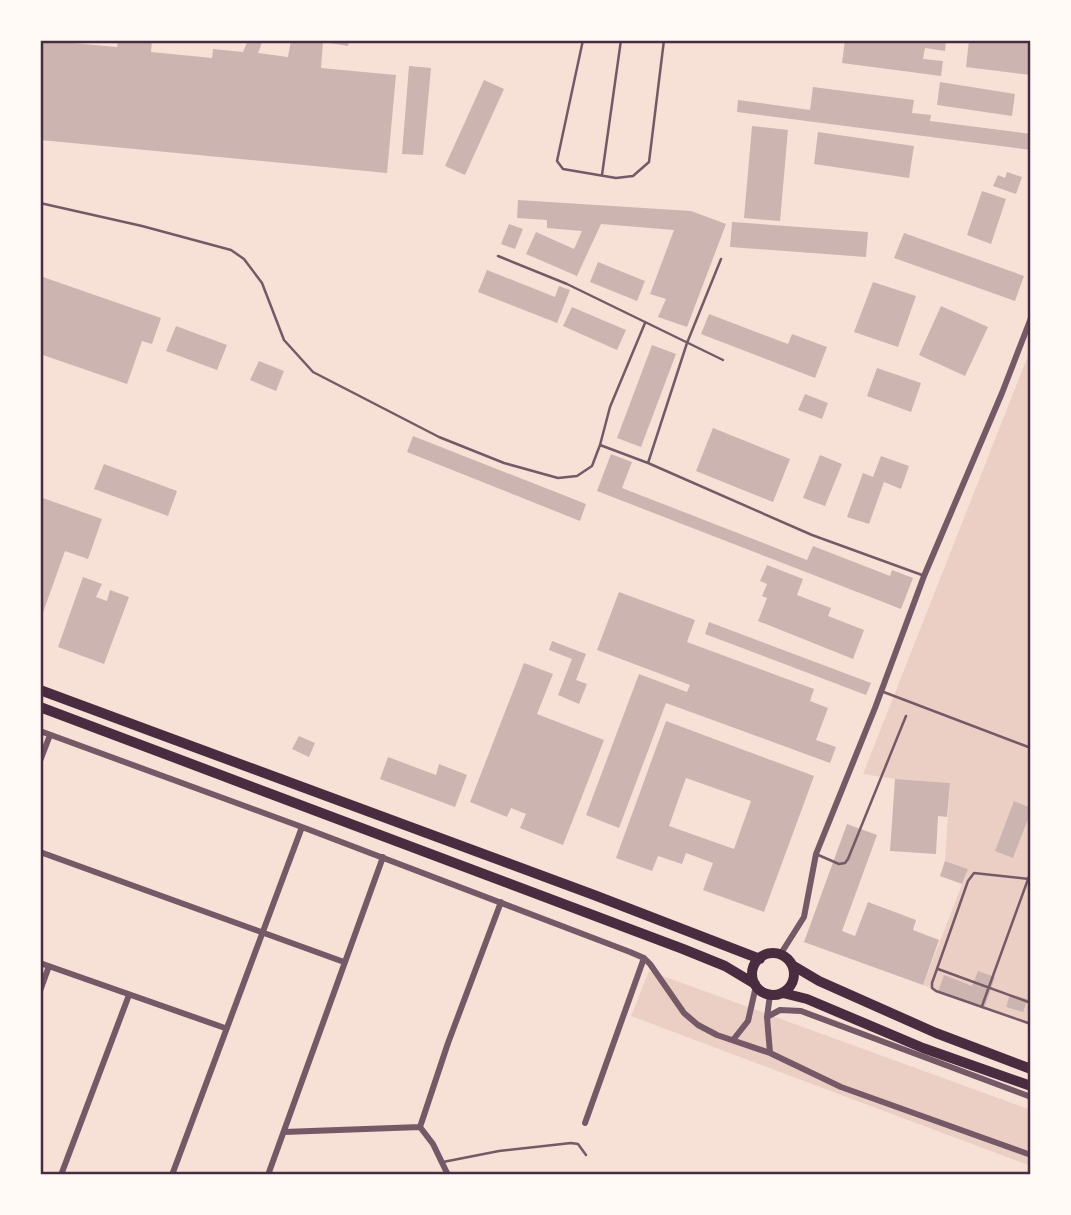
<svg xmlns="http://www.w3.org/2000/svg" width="1071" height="1215" viewBox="0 0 1071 1215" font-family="'PT Sans',sans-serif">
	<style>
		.green { fill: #ebcfc5 }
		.building { fill: #ccb4b1; fill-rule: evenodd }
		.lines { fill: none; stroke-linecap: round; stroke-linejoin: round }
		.service { stroke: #755966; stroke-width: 2.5 }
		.minor { stroke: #755966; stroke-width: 6 }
		.primary { stroke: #4a2c40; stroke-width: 10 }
		.neatline { fill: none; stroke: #4a2c40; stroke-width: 2.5 }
	</style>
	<rect width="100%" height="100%" fill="#f7e1d7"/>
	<path class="green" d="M1031 348V1026L923 985 968 869 945 861 950 783 895 779 863 774Z
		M649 971 1031 1110V1166L631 1016Z"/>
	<path class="building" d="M40 40 117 47 118 40H152L151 52 212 58 213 49 243 52 248 40H263L258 53 288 57 291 40H349L348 46 323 42 321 68 396 75 387 173 40 140Z
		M845 40H946L945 51 925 48 923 59 943 61 941 76 842 63Z
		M969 40H1031V75L966 67Z
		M409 66 431 68 423 155 402 154Z
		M484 80 504 89 465 175 445 166Z
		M940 82 1015 94 1012 116 937 105Z
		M813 87 914 100 912 113 931 115 930 121 1031 134V150L737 112 738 100 810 110Z
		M752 126 788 130 780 221 744 218Z
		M818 132 914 146 909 178 814 164Z
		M1007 172 1022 177 1016 194 993 186 998 175 1005 178Z
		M982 191 1006 199 991 244 967 235Z
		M518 200 691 211 726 224 687 327 658 317 666 299 650 294 674 230 601 224 577 276 526 254 536 232 574 249 582 231 547 228V220L517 218Z
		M732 222 868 232 866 257 730 247Z
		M509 224 523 229 515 249 501 244Z
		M904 233 1024 276 1015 301 894 258Z
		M598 262 645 281 637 301 590 282Z
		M487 270 555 297 559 286 570 290 557 323 478 292Z
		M40 276 161 318 152 344 142 341 127 384 40 354Z
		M873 282 916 296 898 347 854 332Z
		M941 306 988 327 965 376 919 355Z
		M572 307 626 330 617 350 563 326Z
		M709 314 788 344 792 334 827 347 815 378 701 334Z
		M176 326 227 345 217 370 166 351Z
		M652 345 676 354 641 447 617 438Z
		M259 361 284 371 276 391 250 380Z
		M877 368 921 383 911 412 867 396Z
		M805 394 828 403 822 419 798 410Z
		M713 428 790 459 773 502 696 471Z
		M413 436 586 504 580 521 407 452Z
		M611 454 632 462 622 488 807 560 813 546 890 576 892 570 913 578 901 609 597 491Z
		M820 455 842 464 825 506 803 498Z
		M881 456 909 466 901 489 884 482 869 524 847 517 863 473 873 477Z
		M104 464 177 491 168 516 94 489Z
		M40 497 102 519 88 559 65 551 41 618Z
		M767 565 803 579 797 595 831 608 828 616 864 630 853 659 758 621 767 598 762 596 767 584 760 581Z
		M83 577 102 584 96 597 107 601 110 590 129 597 104 664 58 647Z
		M619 592 695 620 687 642 814 689 810 701 828 708 816 740 836 747 830 763 666 703 619 828 586 815 639 674 687 692 690 685 597 650Z
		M709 622 871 683 866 695 705 634Z
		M552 641 586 654 576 680 587 684 579 704 558 695 572 659 549 650Z
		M524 663 553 674 537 714 604 740 563 845 520 828 526 814 511 808 507 817 470 802Z
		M666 721 814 776 764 912 703 890 713 863 686 853 682 864 658 856 652 871 616 858ZM686 778 751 801 734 849 669 826Z
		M299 736 315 743 309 757 292 749Z
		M388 757 436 775 439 764 467 775 455 807 380 779Z
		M895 779 950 783 947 817 938 816 936 854 890 851Z
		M1014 801 1031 808V811L1013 858 995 851Z
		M847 824 877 835 842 931 855 936 868 902 916 920 913 930 939 940 923 985 804 942Z
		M945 861 968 869 962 884 940 876Z
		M978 971 995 977 984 1009 938 992 944 975 972 986Z
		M1010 994 1028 999 1023 1012 1006 1007Z"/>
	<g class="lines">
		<path class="service" d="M583 40 557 161 563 169 616 178 633 176 649 162 664 40
			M602 175 621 40
			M40 203 142 226 231 250 244 259 262 283 284 340 313 372 439 437 504 463 558 478 577 476 592 466 600 445 610 407 645 323
			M498 256 567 284 723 360
			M600 445 648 463 812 535 922 575
			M648 463 687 343 721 259
			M881 691 1031 748
			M816 854 839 864 845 863 848 859 906 716
			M1029 879 974 873 968 881 932 983V988L936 991 1031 1024
			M938 969 1031 1003
			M982 1006 1031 871
			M443 1162 499 1151 571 1143 578 1144 586 1155"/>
		<path class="minor" d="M40 731 302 827 630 952 644 958 650 964 684 1013 698 1025 717 1035 770 1053 841 1087 1031 1155
			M40 761 50 735
			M40 852 344 962
			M780 955 804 917 816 854 875 708 924 576 1002 393 1031 318
			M40 963 225 1028
			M40 991 49 966
			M770 995 767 1017 770 1053
			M767 1017 780 1010 801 1011 1031 1097
			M733 1040 748 1021 756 986
			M585 1123 644 958
			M420 1127 448 1043 501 902
			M420 1127 433 1144 448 1175
			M284 1132 420 1127
			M61 1175 129 995
			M172 1175 302 827
			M268 1175 383 857"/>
		<path class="primary" d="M40 690 594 895 760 959
			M40 707 683 949 725 966 755 984
			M752 974a21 21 0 1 1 42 0a21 21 0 1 1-42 0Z
			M792 965 819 981 936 1033 1031 1069
			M783 993 807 999 923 1048 1031 1086"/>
	</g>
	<rect width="1071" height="1215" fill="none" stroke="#fffaf5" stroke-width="84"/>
	<rect x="42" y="42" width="987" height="1131" class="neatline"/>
</svg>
